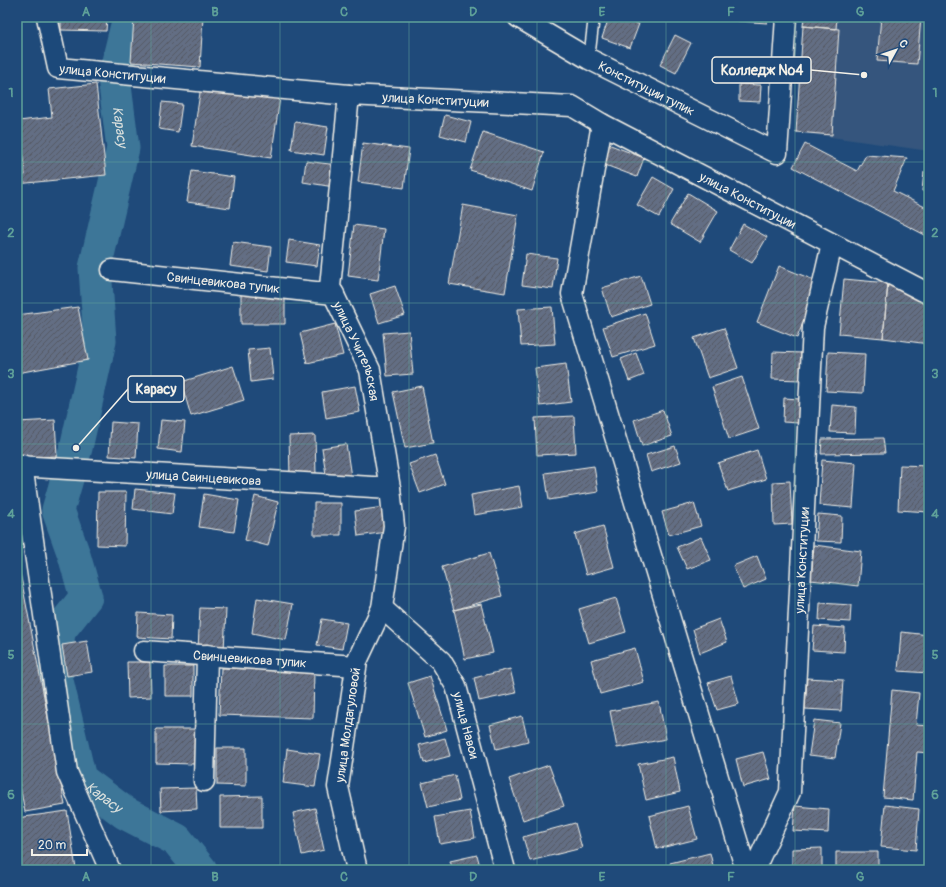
<svg xmlns="http://www.w3.org/2000/svg" width="946" height="887" viewBox="0 0 946 887" font-family="Pangolin,sans-serif">
	<style>
		.built { fill: #34557d }
		.lines { fill: none; stroke-linecap: round; stroke-linejoin: round }
		.river { stroke: #3e7698; stroke-width: 33 }
		.building { fill: url(#building-hatch); stroke: #f4f1e8 }
		.lane-casing { stroke: #f4f1e8; stroke-width: 13 }
		.street-casing { stroke: #f4f1e8; stroke-width: 23 }
		.lane { stroke: #1f4a7a; stroke-width: 10 }
		.street { stroke: #1f4a7a; stroke-width: 20 }
		.grid { fill: none; stroke: #5fa199; stroke-width: 1; stroke-opacity: 0.55 }
		.labels { text-anchor: middle; stroke-width: 3; stroke-linejoin: round; paint-order: stroke }
		.street-label { font-size: 13px; fill: #f4f1e8; stroke: #1f4a7a }
		.water-label { font-size: 14px; font-style: italic; fill: #d9dfdc; stroke: #1f4a7a }
		.leader { fill: none; stroke: #f4f1e8; stroke-width: 1.5 }
		.callout-dot { fill: #f4f1e8; stroke: #1f4a7a; stroke-width: 1.5 }
		.callout { fill: #1f4a7a; stroke: #f4f1e8; stroke-width: 1.5 }
		.callout-label { font-size: 14px; text-anchor: middle; font-weight: bold; fill: #f4f1e8 }
		.neatline { fill: none; stroke: #5fa199; stroke-width: 1.5 }
		.grid-label { font-size: 13px; text-anchor: middle; font-weight: bold; fill: #5fa199 }
	</style>
	<defs>
		<pattern id="building-hatch" width="6" height="6" patternUnits="userSpaceOnUse"><rect width="6" height="6" fill="#646e84"/><path d="M-1 1l2-2M0 6l6-6M5 7l2-2" fill="none" stroke="#555962"/></pattern>
	</defs>
	<rect width="100%" height="100%" fill="#1f4a7a"/>
	<filter id="ink" filterUnits="userSpaceOnUse"><feTurbulence type="fractalNoise" baseFrequency=".025" numOctaves="2"/><feDisplacementMap in="SourceGraphic" scale="8" xChannelSelector="R" yChannelSelector="G"/><feConvolveMatrix kernelMatrix="1 2 1 2 8 2 1 2 1" color-interpolation-filters="sRGB"/></filter>
	<g filter="url(#ink)">
		<path class="built" d="M804 17H929V151L796 132Z"/>
		<g class="lines">
			<path class="river" id="s1" d="M129 17 114 78 123 148 95 268 100 341 76 448 58 510 74 555 86 597 59 631 55 672 80 779 125 813 177 840 201 870"/>
		</g>
		<path class="building" d="M61 17H107L106 31 61 30Z
			M134 17H203L200 67 131 62Z
			M609 17H617L639 24 630 48 602 38Z
			M738 17H767V23L738 21Z
			M804 17H837L836 29 803 26Z
			M881 17H921L917 64 877 61Z
			M803 26 839 29 832 135 796 132Z
			M675 35 691 43 676 73 660 65Z
			M96 84 106 175 17 184V176L25 175 19 121 52 117 49 89Z
			M739 84 761 85 760 102 739 101Z
			M201 86 280 98 271 158 192 146Z
			M162 102 182 104 178 132 159 129Z
			M445 115 471 122 466 142 440 135Z
			M295 122 328 127 324 155 291 150Z
			M483 132 544 152 532 191 470 170Z
			M363 143 409 149 404 188 358 182Z
			M608 144 644 158 637 177 600 163Z
			M805 144 857 171 866 155 907 158 893 191 929 209V237L793 167Z
			M306 161 337 165 334 187 303 182Z
			M192 171 234 177 230 208 187 202Z
			M924 172H929V192L922 191Z
			M653 177 674 189 659 217 637 205Z
			M688 193 718 211 700 242 670 224Z
			M463 205 518 215 505 293 449 284Z
			M743 224 767 237 752 263 729 250Z
			M354 225 384 229 378 280 348 276Z
			M289 240 320 245 317 266 286 262Z
			M233 242 271 247 268 271 230 266Z
			M526 254 557 258 553 289 522 285Z
			M779 266 819 282 797 338 757 322Z
			M641 276 650 304 611 317 602 288Z
			M844 279 888 283 883 338 839 334Z
			M888 283 929 303V344L883 338Z
			M395 286 405 315 379 323 370 294Z
			M241 291H285V324H241Z
			M78 307 88 360 17 373V315Z
			M552 307 555 344 521 346 518 309Z
			M645 313 655 344 613 357 603 327Z
			M335 324 343 355 307 363 300 333Z
			M724 328 738 368 708 378 694 338Z
			M409 331 413 374 387 376 383 333Z
			M270 348 273 379 251 382 248 350Z
			M773 352 802 353 801 380 772 379Z
			M828 352 865 354 863 393 826 391Z
			M636 353 644 375 629 381 621 359Z
			M566 364 571 402 540 406 535 368Z
			M233 366 244 400 191 416 181 382Z
			M742 377 759 429 729 439 712 387Z
			M355 386 360 412 326 418 322 392Z
			M422 386 433 443 405 448 393 392Z
			M784 398 800 399 798 423 783 422Z
			M832 405 856 407 855 433 830 432Z
			M663 410 672 436 642 446 634 420Z
			M574 416 576 453 537 455 535 418Z
			M55 420 57 456 17 458V422Z
			M161 420 185 422 182 452 158 449Z
			M111 422 138 424 136 458 109 456Z
			M315 435 316 476 290 477 289 436Z
			M883 438 885 453 821 454 822 439Z
			M346 444 351 477 327 481 322 448Z
			M675 446 681 462 651 472 646 455Z
			M757 450 766 479 728 491 718 463Z
			M435 455 445 484 420 493 409 464Z
			M822 460 856 463 853 508 819 505Z
			M900 465 929 466V512L898 510Z
			M594 466 598 492 549 500 545 473Z
			M790 481 792 524 774 525 773 482Z
			M519 486 523 507 474 515 471 495Z
			M135 489 175 493 172 514 133 509Z
			M98 492H126L125 546 97 545Z
			M204 494 239 500 234 532 199 527Z
			M255 496 278 502 268 546 245 540Z
			M314 503H341V535H314Z
			M694 503 701 526 669 535 662 512Z
			M384 507 387 532 358 536 355 511Z
			M818 514 842 516 841 542 816 541Z
			M603 526 614 567 586 575 575 534Z
			M701 537 711 560 687 569 677 547Z
			M814 545 861 551 858 586 811 580Z
			M489 553 502 596 454 610 442 567Z
			M757 556 766 579 743 589 733 566Z
			M17 557 65 805 25 812 17 771Z
			M257 598 293 604 286 640 252 633Z
			M616 598 626 632 589 643 579 609Z
			M820 603 851 605 850 622 819 620Z
			M481 604 493 653 465 659 454 610Z
			M200 608 226 609 224 651 198 650Z
			M138 613 172 615 171 639 137 637Z
			M322 619 347 623 342 649 317 645Z
			M719 619 727 642 700 653 693 629Z
			M814 626 845 628 844 652 812 650Z
			M901 632 929 635V673L898 671Z
			M87 641 92 672 67 676 62 645Z
			M635 648 644 682 600 694 591 660Z
			M127 662H150L151 697 128 698Z
			M165 666H193V696H165Z
			M221 668 314 671 313 718 219 715Z
			M510 669 516 693 479 701 474 678Z
			M430 676 447 730 425 737 408 683Z
			M731 676 739 704 717 710 708 683Z
			M807 678 843 680 841 711 805 709Z
			M892 690 919 693 916 725 929 726V753L917 752 913 800 883 797Z
			M659 702 666 739 617 748 610 711Z
			M522 716 528 741 496 749 490 725Z
			M814 720 840 723 835 758 809 755Z
			M156 729H195L194 764 156 763Z
			M445 738 450 756 424 763 419 745Z
			M217 748H246V786L217 785Z
			M287 749 320 754 315 787 283 783Z
			M763 752 771 779 743 787 736 759Z
			M673 757 680 792 646 800 638 764Z
			M549 765 564 806 523 820 509 779Z
			M455 775 460 800 428 807 422 783Z
			M196 788 197 809 161 811 160 789Z
			M262 796V828H220V797Z
			M885 805 919 809 916 850 881 847Z
			M688 806 697 839 657 849 649 816Z
			M795 806 829 809 828 833 793 831Z
			M315 808 324 850 302 855 293 813Z
			M67 811 76 869 17 870V818Z
			M470 811 475 838 440 844 435 817Z
			M575 823 582 848 530 861 523 837Z
			M822 848V870H792V849Z
			M836 852H878V870H836Z
			M710 853 714 870H672L670 863Z
			M477 855 481 870H453L450 861Z"/>
		<g class="lines">
			<defs>
				<path id="lane" d="M589 59 594 17"/>
				<g id="street">
					<path id="s2" d="M47 17 58 68 349 95 572 106 602 124 929 294"/>
					<path id="s3" d="M518 17 589 59 777 153 786 17"/>
					<path id="s4" d="M349 95 330 287 370 370 390 488 394 526 382 608 357 661 338 787 357 870"/>
					<path d="M602 124 572 294 746 870"/>
					<path id="s5" d="M112 270 334 294"/>
					<path d="M22 465 67 772 110 870"/>
					<path id="s6" d="M17 466 390 488"/>
					<path id="s7" d="M382 608 441 661 456 686 505 870"/>
					<path id="s8" d="M144 651 356 666"/>
					<path d="M204 781 207 655"/>
					<path id="s9" d="M754 870 790 792 813 327 832 244"/>
				</g>
			</defs>
			<use href="#lane" class="lane-casing"/>
			<use href="#street" class="street-casing"/>
			<use href="#lane" class="lane"/>
			<use href="#street" class="street"/>
		</g>
	</g>
	<path class="grid" d="M151 17V870M280 17V870M409 17V870M537 17V870M666 17V870M795 17V870M17 162H929M17 303H929M17 444H929M17 584H929M17 724H929"/>
	<g class="labels">
		<g class="street-label">
			<text dy="5" stroke="none"><textPath href="#s2" startOffset="107">улица Конституции</textPath></text>
			<text dy="5" stroke="none"><textPath href="#s3" startOffset="147">Конституции тупик</textPath></text>
			<text dy="5" stroke="none"><textPath href="#s2" startOffset="431">улица Конституции</textPath></text>
			<text dy="5" stroke="none"><textPath href="#s2" startOffset="767">улица Конституции</textPath></text>
			<text dy="5" stroke="none"><textPath href="#s5" startOffset="112">Свинцевикова тупик</textPath></text>
			<text dy="5" stroke="none"><textPath href="#s4" startOffset="263">улица Учительская</textPath></text>
			<text dy="5" stroke="none"><textPath href="#s6" startOffset="187">улица Свинцевикова</textPath></text>
			<text dy="5" stroke="none"><textPath href="#s9" startOffset="318">улица Конституции</textPath></text>
			<text dy="5" stroke="none"><textPath href="#s8" startOffset="106">Свинцевикова тупик</textPath></text>
			<text transform="translate(347 725) rotate(-82)" y="5">улица Молдагуловой</text>
			<text dy="5" stroke="none"><textPath href="#s7" startOffset="149">улица Навои</textPath></text>
		</g>
		<g class="water-label">
			<text dy="5" stroke="none"><textPath href="#s1" startOffset="112">Карасу</textPath></text>
			<text dy="5" stroke="none"><textPath href="#s1" startOffset="820">Карасу</textPath></text>
		</g>
	</g>
	<path class="leader" d="M864 75L811 70M76 448L128 389"/>
	<g class="callout-dot">
		<circle cx="864" cy="75" r="4"/>
		<circle cx="76" cy="448" r="4"/>
	</g>
	<g class="callout">
		<rect x="712" y="57" width="99" height="26" rx="4"/>
		<rect x="128" y="376" width="56" height="26" rx="4"/>
	</g>
	<g class="callout-label">
		<text x="762" y="75">Колледж №4</text>
		<text x="156" y="394">Карасу</text>
	</g>
	<rect width="946" height="887" fill="none" stroke="#1f4a7a" stroke-width="44"/>
	<g transform="translate(896 50) rotate(50)" stroke="#1f4a7a" stroke-width="3" paint-order="stroke">
	<path d="M0-3L7 15L0 10L-7 15Z" fill="#f4f1e8"/>
	<text y="-6" font-size="11" font-weight="bold" text-anchor="middle" fill="#f4f1e8">С</text>
	</g>
	<path d="M32 849v6h55v-6" fill="none" stroke="#f4f1e8" stroke-width="2"/>
	<text x="38" y="849" font-size="12" fill="#f4f1e8" stroke="#1f4a7a" stroke-width="3" paint-order="stroke">20 m</text>
	<rect x="22" y="22" width="902" height="843" class="neatline"/>
	<g class="grid-label">
		<text x="86" y="16">A</text>
		<text x="215" y="16">B</text>
		<text x="344" y="16">C</text>
		<text x="473" y="16">D</text>
		<text x="602" y="16">E</text>
		<text x="731" y="16">F</text>
		<text x="860" y="16">G</text>
		<text x="11" y="97">1</text>
		<text x="935" y="97">1</text>
		<text x="11" y="237">2</text>
		<text x="935" y="237">2</text>
		<text x="11" y="378">3</text>
		<text x="935" y="378">3</text>
		<text x="11" y="518">4</text>
		<text x="935" y="518">4</text>
		<text x="11" y="659">5</text>
		<text x="935" y="659">5</text>
		<text x="11" y="799">6</text>
		<text x="935" y="799">6</text>
		<text x="86" y="881">A</text>
		<text x="215" y="881">B</text>
		<text x="344" y="881">C</text>
		<text x="473" y="881">D</text>
		<text x="602" y="881">E</text>
		<text x="731" y="881">F</text>
		<text x="860" y="881">G</text>
	</g>
</svg>
